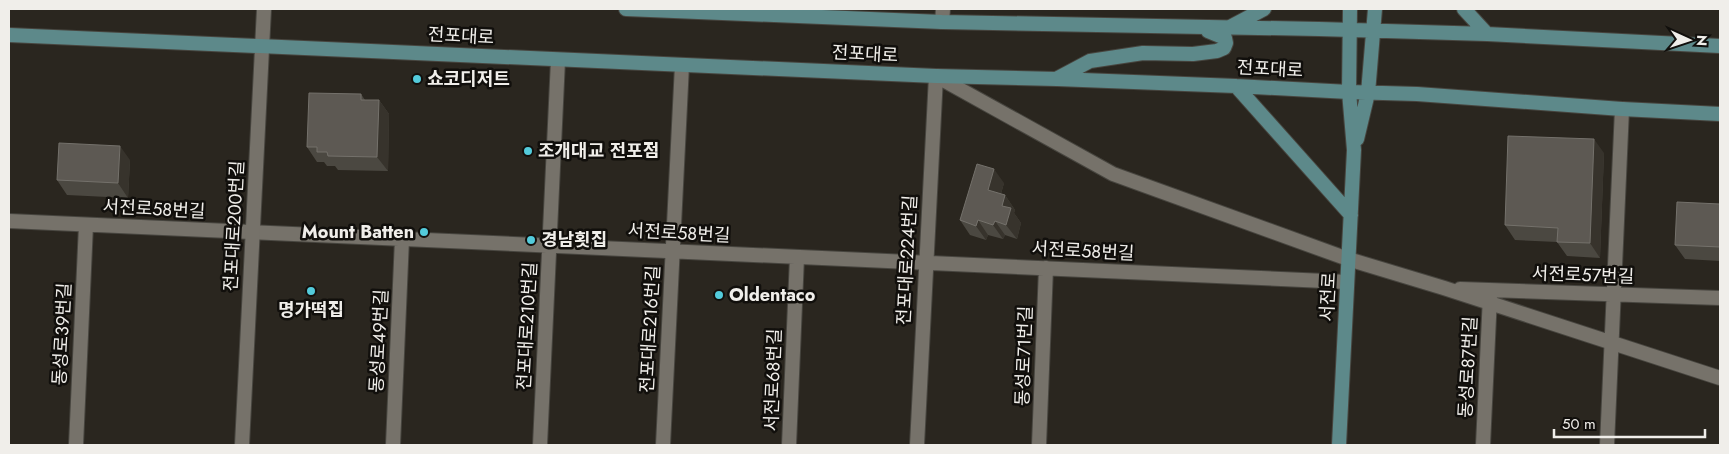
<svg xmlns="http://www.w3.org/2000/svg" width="1729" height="454" viewBox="0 0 1729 454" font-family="Jost,'Noto Sans KR',sans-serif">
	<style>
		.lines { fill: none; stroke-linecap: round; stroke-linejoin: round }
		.minor-casing { stroke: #47453f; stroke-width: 16 }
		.tertiary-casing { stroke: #47453f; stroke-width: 16 }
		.secondary-casing { stroke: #47453f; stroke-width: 16 }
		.minor { stroke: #76726a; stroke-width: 14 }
		.tertiary { stroke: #76726a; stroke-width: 14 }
		.secondary { stroke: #5d898a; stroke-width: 14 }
		.wall { fill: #4b4841 }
		.shaded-wall { fill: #37332c }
		.building { fill: #5d5953; stroke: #74716b }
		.poi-dot { fill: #53cbdb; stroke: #110f0c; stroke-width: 2 }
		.labels { text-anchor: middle; stroke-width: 5; stroke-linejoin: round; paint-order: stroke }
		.street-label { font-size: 18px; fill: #f0eeea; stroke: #110f0c }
		.poi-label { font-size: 18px; font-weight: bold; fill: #f0eeea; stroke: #110f0c; text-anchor: start }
	</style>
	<rect width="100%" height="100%" fill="#2a261f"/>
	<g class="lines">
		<defs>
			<path id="minor" d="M942 22 943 9
				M9 221 1347 282
				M1460 289 1720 298
				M76 445 86 225
				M393 445 402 239
				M540 445 558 60
				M663 445 682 65
				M789 445 797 257
				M917 445 936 76 1113 174 1348 259 1444 288 1720 378
				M1039 445 1046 268
				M1483 445 1490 296
				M1607 445 1622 109"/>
			<path id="tertiary" d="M242 445 264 9"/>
			<path id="secondary" d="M626 9 942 22 1319 29 1487 34 1720 46
				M1464 9 1487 34
				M1230 27 1264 9
				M9 35 936 76 1057 79 1236 86 1349 92 1417 94 1622 109 1720 114
				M1058 78 1090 61 1143 53 1193 54 1217 51 1224 48 1226 43 1225 38 1208 31
				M1236 86 1351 215
				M1357 139 1368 93 1375 9
				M1339 445 1354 150 1349 92 1350 9"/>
		</defs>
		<use href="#minor" class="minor-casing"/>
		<use href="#tertiary" class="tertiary-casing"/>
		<use href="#secondary" class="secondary-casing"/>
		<use href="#minor" class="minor"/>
		<use href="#tertiary" class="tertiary"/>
		<use href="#secondary" class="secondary"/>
	</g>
	<path class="wall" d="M361 94 365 100H379L389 114 388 171 338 170 335 166H327L324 162H317L307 147Z
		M1604 153 1600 258 1567 256 1557 242 1515 240 1505 225Z
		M130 160 128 198 67 195 57 180Z
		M1004 183 1001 194 1005 195 1015 210 1014 213 1021 223 1017 239 1005 235 1003 239 988 235 986 240 970 235 960 220Z
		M1720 204V261L1685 259 1675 245Z"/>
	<path class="shaded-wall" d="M379 100 389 114 388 171 377 157Z
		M1594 139 1604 153 1600 258 1590 243Z
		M120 146 130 160 128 198 118 183Z
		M994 169 1004 183 998 204 988 190Z
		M1005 195 1015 210 1014 213 1021 223 1017 239 1006 225 1002 206Z
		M978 220 988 235 986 240 976 226Z
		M995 221 1005 235 1003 239 993 225Z"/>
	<path class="building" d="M309 93 361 94V100H379L377 157 328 156 327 152H317V147H307Z
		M1508 136 1594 139 1590 243 1557 242 1558 228 1505 225Z
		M59 143 120 146 118 183 57 180Z
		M977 164 994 169 988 190 1005 195 1002 206 1011 208 1006 225 995 221 993 225 978 220 976 226 960 220Z
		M1677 202 1720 204V247L1675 245Z"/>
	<g class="poi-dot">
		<circle cx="417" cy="79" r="5"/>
		<circle cx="528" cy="151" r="5"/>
		<circle cx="424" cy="232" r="5"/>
		<circle cx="531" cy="240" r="5"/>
		<circle cx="311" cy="291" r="5"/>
		<circle cx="719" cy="295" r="5"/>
	</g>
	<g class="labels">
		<g class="street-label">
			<text transform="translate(461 36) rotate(3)" y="6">전포대로</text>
			<text transform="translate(865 54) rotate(3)" y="6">전포대로</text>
			<text transform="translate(1270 69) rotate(3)" y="6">전포대로</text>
			<text transform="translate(154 209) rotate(3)" y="6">서전로58번길</text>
			<text transform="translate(234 226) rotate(-87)" y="6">전포대로200번길</text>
			<text transform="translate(679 233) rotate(3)" y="6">서전로58번길</text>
			<text transform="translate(1083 251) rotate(3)" y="6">서전로58번길</text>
			<text transform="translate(907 260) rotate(-87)" y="6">전포대로224번길</text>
			<text transform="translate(1583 275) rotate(2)" y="6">서전로57번길</text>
			<text transform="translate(1328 297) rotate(-87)" y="6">서전로</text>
			<text transform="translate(527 326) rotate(-87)" y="6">전포대로210번길</text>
			<text transform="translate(650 329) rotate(-87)" y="6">전포대로216번길</text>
			<text transform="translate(62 334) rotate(-87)" y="6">동성로39번길</text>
			<text transform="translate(379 341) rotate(-87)" y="6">동성로49번길</text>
			<text transform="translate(1024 356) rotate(-88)" y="6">동성로71번길</text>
			<text transform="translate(1468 367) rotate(-87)" y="6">동성로87번길</text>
			<text transform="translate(773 380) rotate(-88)" y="6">서전로68번길</text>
		</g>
		<g class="poi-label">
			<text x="427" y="85">쇼코디저트</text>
			<text x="538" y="157">조개대교 전포점</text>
			<text x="414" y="238" text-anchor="end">Mount Batten</text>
			<text x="541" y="246">경남횟집</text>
			<text x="729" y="301">Oldentaco</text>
			<text x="311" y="316" text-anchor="middle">명가떡집</text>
		</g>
	</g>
	<rect width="1729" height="454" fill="none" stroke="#f0eeea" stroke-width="20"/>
	<g transform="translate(1689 40) rotate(93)" stroke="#110f0c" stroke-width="4" paint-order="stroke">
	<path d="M0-4L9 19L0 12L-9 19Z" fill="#f0eeea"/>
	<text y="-8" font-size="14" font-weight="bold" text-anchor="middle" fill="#f0eeea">N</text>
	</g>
	<path d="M1554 429v8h151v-8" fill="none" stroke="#f0eeea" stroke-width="2.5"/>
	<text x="1562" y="429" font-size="15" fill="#f0eeea" stroke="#110f0c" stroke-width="4" paint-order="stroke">50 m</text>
</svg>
